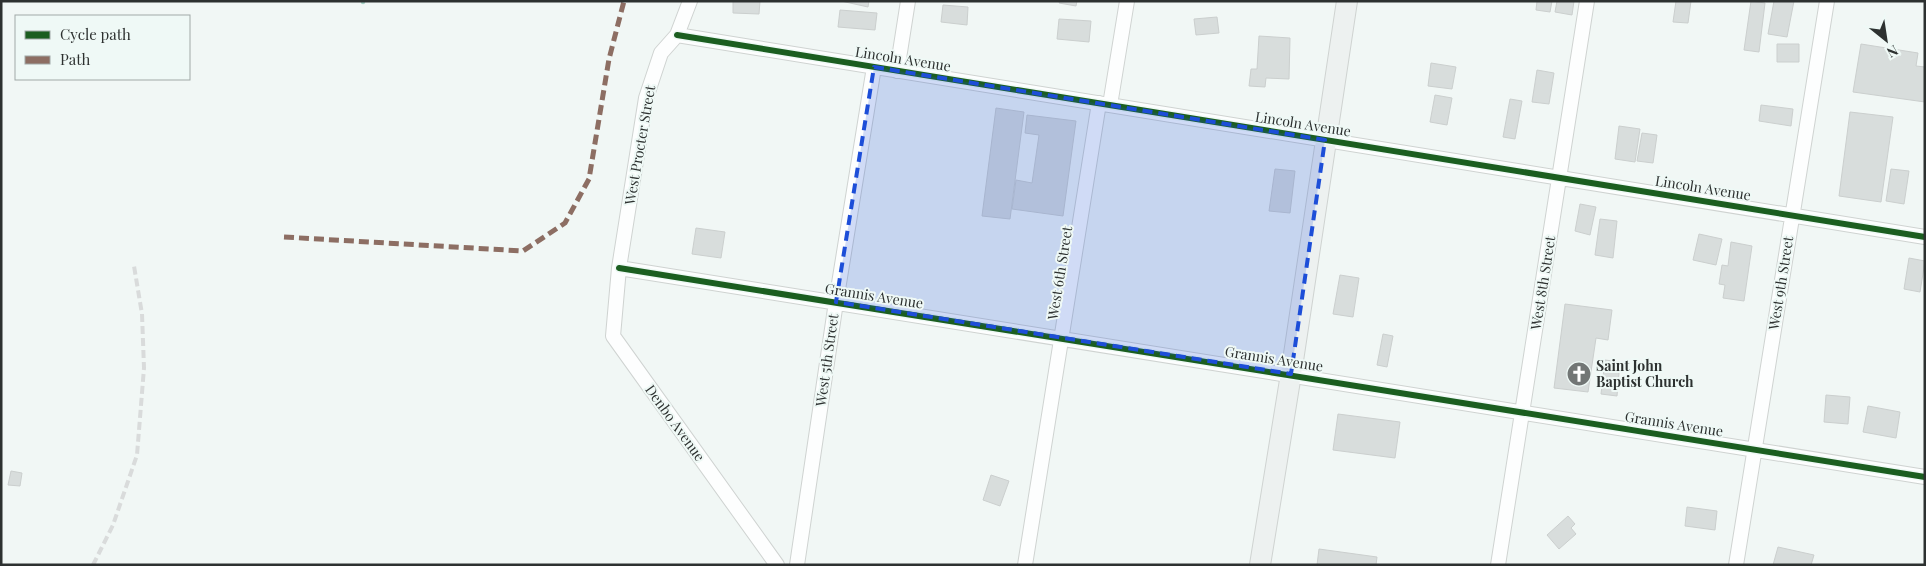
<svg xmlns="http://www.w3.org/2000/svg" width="1926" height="566" viewBox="0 0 1926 566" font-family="'Playfair Display',serif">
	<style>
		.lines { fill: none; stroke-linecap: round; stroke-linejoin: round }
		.stream { stroke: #a6d3c6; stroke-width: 4.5 }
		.building { fill: #d8dddc; stroke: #cbcfce }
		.street-casing { stroke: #cfd3d1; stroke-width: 16 }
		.secondary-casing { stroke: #cfd3d1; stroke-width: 22 }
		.street { stroke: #fdfefe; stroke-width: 14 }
		.secondary { stroke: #edf1f0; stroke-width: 20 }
		.rail { stroke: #d9dbdb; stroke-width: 4; stroke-dasharray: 8 4; stroke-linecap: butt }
		.quiet { stroke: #8d6e63; stroke-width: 5; stroke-dasharray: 10 5; stroke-linecap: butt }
		.cycleway-casing { stroke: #eff9f6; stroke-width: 9 }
		.cycleway { stroke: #1b5e20; stroke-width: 6 }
		.marked { fill: #1d4ed8; fill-opacity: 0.2; stroke: #1d4ed8; stroke-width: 4; stroke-dasharray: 10 6; stroke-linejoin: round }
		.labels { text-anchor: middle; stroke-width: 4; stroke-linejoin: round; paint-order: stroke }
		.street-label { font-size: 14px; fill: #2d3130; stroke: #eff9f6 }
		.poi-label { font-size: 14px; font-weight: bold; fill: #2d3130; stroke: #eff9f6; text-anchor: start }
	</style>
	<rect width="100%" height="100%" fill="#f1f7f5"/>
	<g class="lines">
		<path class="stream" d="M363 2V1"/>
	</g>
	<path class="building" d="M733 1H760L759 14 733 13Z
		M841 1H869L868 7Z
		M1060 1H1077L1076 6 1059 3Z
		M1537 1H1552L1550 12 1536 10Z
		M1557 1H1574L1572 15 1555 12Z
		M1676 1H1691L1688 23 1673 22Z
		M1751 1 1765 3 1759 52 1744 50Z
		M1774 1H1794L1787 37 1768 34Z
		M943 5 968 7 967 25 941 22Z
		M840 10 877 13 875 30 838 27Z
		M1217 17 1219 33 1196 35 1194 19Z
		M1059 19 1091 21 1089 42 1057 39Z
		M1259 36 1290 38 1289 79 1266 78 1265 87 1249 86 1251 69H1257Z
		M1777 44H1799V62H1777Z
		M1861 44 1918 53 1916 66 1925 67V102L1853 92Z
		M1431 63 1456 67 1452 89 1428 86Z
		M1537 70 1554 73 1549 104 1532 102Z
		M1435 95 1452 98 1447 125 1430 122Z
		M1510 99 1522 101 1515 139 1503 137Z
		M1761 105 1793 109 1791 126 1759 121Z
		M996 108 1024 112 1010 219 982 216Z
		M1850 112 1893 117 1881 202 1839 196Z
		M1027 115 1076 121 1063 216 1012 209 1016 180 1032 183 1039 135 1025 133Z
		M1619 126 1640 129 1635 162 1615 159Z
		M1642 133 1657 135 1653 163 1637 161Z
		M1275 169 1295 171 1290 213 1269 211Z
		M1891 169 1909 171 1904 204 1886 201Z
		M1580 204 1596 207 1590 235 1575 231Z
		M1600 219 1617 221 1613 258 1595 255Z
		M696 228 725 232 721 258 692 254Z
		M1699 234 1722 239 1716 265 1693 260Z
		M1731 242 1752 246 1744 301 1723 298 1725 285 1719 284 1722 265 1728 266Z
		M1909 258 1925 261 1920 292 1904 289Z
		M1340 275 1359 278 1353 317 1333 314Z
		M1565 304 1612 310 1608 340 1596 338 1588 392 1554 388Z
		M1383 334 1393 336 1387 367 1377 365Z
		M1605 360 1620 362 1617 396 1601 394Z
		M1826 395 1850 397 1848 424 1824 422Z
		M1868 406 1900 412 1896 438 1863 432Z
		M1338 414 1400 422 1395 458 1333 450Z
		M11 471 22 473 20 486 8 485Z
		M991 475 1009 481 1000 506 983 500Z
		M1687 507 1717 511 1715 530 1685 526Z
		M1568 516 1575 524 1571 528 1576 534 1559 549 1547 535Z
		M1778 547 1814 555 1811 565H1773Z
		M1319 549 1377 557 1376 565H1317Z"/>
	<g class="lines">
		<defs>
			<path id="street" d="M690 1 677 35 661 53 646 98 619 268 613 336 777 565
				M677 35 1925 237
				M897 71 908 1
				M1110 105 1127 1
				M619 268 1925 477
				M797 565 836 302 874 67
				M1025 565 1099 103
				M1498 565 1587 1
				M1736 565 1827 1"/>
			<path id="secondary" d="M1260 565 1291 374 1347 1"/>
		</defs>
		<use href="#street" class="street-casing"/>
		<use href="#secondary" class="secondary-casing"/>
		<use href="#street" class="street"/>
		<use href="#secondary" class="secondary"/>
		<path class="rail" d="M93 565 113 525 137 455 144 368 142 314 134 266"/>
		<path class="quiet" d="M284 237 523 251 565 223 589 179 609 59 624 1"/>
		<defs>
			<path id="cycleway" d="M677 35 1925 237
				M619 268 1925 477"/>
		</defs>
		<use href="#cycleway" class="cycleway-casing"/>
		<use href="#cycleway" class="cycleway"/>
	</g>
	<path class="marked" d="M874 67 1325 140 1291 374 836 302Z"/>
	<defs>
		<symbol id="church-disc" viewBox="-11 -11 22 22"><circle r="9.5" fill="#727675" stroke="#eff9f6"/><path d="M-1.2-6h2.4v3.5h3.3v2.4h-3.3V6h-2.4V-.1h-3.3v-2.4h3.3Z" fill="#fff"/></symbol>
	</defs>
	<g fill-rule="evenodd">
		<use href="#church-disc" x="1565" y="360" width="28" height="28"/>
	</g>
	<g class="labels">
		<g class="street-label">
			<text transform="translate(903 59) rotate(9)" y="5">Lincoln Avenue</text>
			<text transform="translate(1303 124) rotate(9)" y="5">Lincoln Avenue</text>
			<text transform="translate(640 145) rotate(-80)" y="5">West Procter Street</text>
			<text transform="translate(1703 188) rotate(9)" y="5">Lincoln Avenue</text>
			<text transform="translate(1060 273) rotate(-81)" y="5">West 6th Street</text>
			<text transform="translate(1543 283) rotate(-81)" y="5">West 8th Street</text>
			<text transform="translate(1781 283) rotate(-81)" y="5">West 9th Street</text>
			<text transform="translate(874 296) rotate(9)" y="5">Grannis Avenue</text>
			<text transform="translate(1274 359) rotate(9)" y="5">Grannis Avenue</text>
			<text transform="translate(827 360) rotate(-82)" y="5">West 5th Street</text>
			<text transform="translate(675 423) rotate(54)" y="5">Denbo Avenue</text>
			<text transform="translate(1674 424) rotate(9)" y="5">Grannis Avenue</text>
		</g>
		<g class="poi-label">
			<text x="1596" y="371">Saint John<tspan x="1596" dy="16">Baptist Church</tspan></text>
		</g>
	</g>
	<rect width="1926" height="566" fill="none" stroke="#2d3130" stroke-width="5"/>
	<rect x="15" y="15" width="175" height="65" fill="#eff9f6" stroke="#a1a9a7"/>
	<rect x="25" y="31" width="25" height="8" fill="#1b5e20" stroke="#a1a9a7"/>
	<text x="60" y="40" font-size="15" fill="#2d3130">Cycle path</text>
	<rect x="25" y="56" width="25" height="8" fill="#8d6e63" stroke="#a1a9a7"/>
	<text x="60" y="65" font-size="15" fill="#2d3130">Path</text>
	<g transform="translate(1886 40) rotate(150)" stroke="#eff9f6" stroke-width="4" paint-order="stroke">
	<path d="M0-4L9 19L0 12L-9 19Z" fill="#2d3130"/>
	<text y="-8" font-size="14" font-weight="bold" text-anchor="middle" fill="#2d3130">N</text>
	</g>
</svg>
